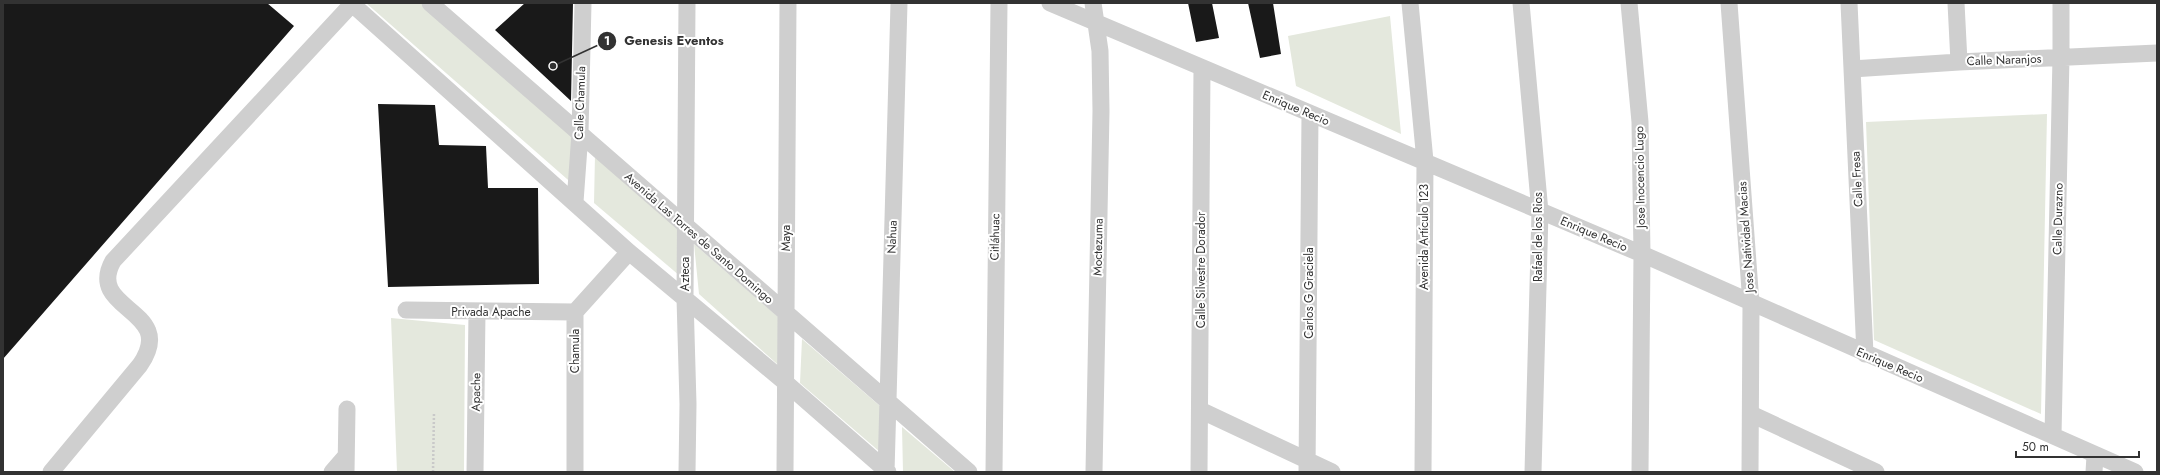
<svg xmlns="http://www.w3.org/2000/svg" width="2160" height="475" viewBox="0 0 2160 475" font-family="Jost,sans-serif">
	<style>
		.green { fill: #e4e8dd }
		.building { fill: #191919 }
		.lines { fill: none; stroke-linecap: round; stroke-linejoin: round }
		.path { stroke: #c9c9c9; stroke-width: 2.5; stroke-dasharray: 2 2; stroke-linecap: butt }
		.minor { stroke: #cfcfcf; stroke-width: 17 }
		.labels { text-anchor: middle; stroke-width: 4; stroke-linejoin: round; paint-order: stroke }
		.street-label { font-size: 12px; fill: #323232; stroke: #fff }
		.leader { fill: none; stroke: #323232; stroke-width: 1.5 }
		.callout-dot { fill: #323232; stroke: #fff; stroke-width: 1.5 }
		.mark-label { font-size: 12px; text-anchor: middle; font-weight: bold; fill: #fff }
		.callout-label { font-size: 13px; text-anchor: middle; font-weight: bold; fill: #323232; stroke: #fff; stroke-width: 4; stroke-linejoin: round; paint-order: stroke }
	</style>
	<rect width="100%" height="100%" fill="#fff"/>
	<path class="green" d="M366 3H421L577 137 575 186Z
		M1390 16 1401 134 1296 86 1288 36Z
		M2047 114 2041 414 1874 340 1866 122Z
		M595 155 679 230 680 276 594 203Z
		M694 244 785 323V371L699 294Z
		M391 318 465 325 464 472H397Z
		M802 339 880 406V452L800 383Z
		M902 427 955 472H903Z"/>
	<path class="building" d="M3 3H267L294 26 3 359Z
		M525 3H573L571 101 495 30Z
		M1188 3H1212L1219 38 1196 42Z
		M1248 3H1273L1281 54 1260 58Z
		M378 104 435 105 439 145 486 146 488 188H538L539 284 388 287Z"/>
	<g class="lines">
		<path class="path" d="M433 472 434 412"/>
		<path class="minor" d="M351 3 629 252 786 383 888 472
			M430 3 969 472
			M687 3 685 298 688 404 687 472
			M1050 3 1642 254 2135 472
			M1093 3 1100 51 1101 111 1094 472
			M1410 3 1425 161 1423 472
			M1521 3 1540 212 1533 472
			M1629 3 1640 122 1642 254 1640 472
			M1729 3 1751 304 1750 472
			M1849 3 1865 354
			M1956 3 1959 62
			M1852 69 1959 62 2157 53
			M575 202 580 133 583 3
			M406 310 575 312
			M1200 410 1332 472
			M1751 414 1876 472
			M2053 435 2061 57V3
			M51 472 140 365C179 309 85 311 113 261L352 4
			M332 472 345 457
			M346 472 347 409
			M475 472 477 312
			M575 472V312L629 252
			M785 472 788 3
			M886 472 899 3
			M994 472 999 3
			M1199 472 1202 68
			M1307 472 1310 114
			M2094 472 2095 456"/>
	</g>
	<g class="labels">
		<g class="street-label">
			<text transform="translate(2004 60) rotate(-2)" y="4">Calle Naranjos</text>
			<text transform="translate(580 103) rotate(-88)" y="4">Calle Chamula</text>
			<text transform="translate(1296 108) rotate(23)" y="4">Enrique Recio</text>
			<text transform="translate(1640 177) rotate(-91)" y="4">Jose Inocencio Lugo</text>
			<text transform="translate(1857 179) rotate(-93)" y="4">Calle Fresa</text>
			<text transform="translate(2058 219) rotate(-89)" y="4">Calle Durazno</text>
			<text transform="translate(1594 234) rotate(23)" y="4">Enrique Recio</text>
			<text transform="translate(892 237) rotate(-88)" y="4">Nahua</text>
			<text transform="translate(995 237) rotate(-89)" y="4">Citláhuac</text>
			<text transform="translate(1424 237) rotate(-90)" y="4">Avenida Artículo 123</text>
			<text transform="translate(1538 237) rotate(-90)" y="4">Rafael de los Rios</text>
			<text transform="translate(1746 237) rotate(-94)" y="4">Jose Natividad Macias</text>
			<text transform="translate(699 238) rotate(41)" y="4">Avenida Las Torres de Santo Domingo</text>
			<text transform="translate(786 238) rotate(-90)" y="4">Maya</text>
			<text transform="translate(1098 247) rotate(-89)" y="4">Moctezuma</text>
			<text transform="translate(1201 270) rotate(-90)" y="4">Calle Silvestre Dorador</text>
			<text transform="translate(685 274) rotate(-90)" y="4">Azteca</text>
			<text transform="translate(1309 293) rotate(-90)" y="4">Carlos G Graciela</text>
			<text x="491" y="316">Privada Apache</text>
			<text transform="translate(575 351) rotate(-90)" y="4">Chamula</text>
			<text transform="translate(1890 365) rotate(23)" y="4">Enrique Recio</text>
			<text transform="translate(476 392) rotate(-89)" y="4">Apache</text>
		</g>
	</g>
	<path class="leader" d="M553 66L607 41"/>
	<g class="callout-dot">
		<circle cx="553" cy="66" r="4"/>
		<circle cx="607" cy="41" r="10"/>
	</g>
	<g class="mark-label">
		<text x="607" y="45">1</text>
	</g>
	<g class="callout-label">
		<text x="674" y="45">Genesis Eventos</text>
	</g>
	<rect width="2160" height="475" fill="none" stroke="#323232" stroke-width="8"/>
	<path d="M2016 451v6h123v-6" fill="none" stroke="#323232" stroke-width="2"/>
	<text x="2022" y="451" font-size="12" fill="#323232" stroke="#ffffff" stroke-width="3" paint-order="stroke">50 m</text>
</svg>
